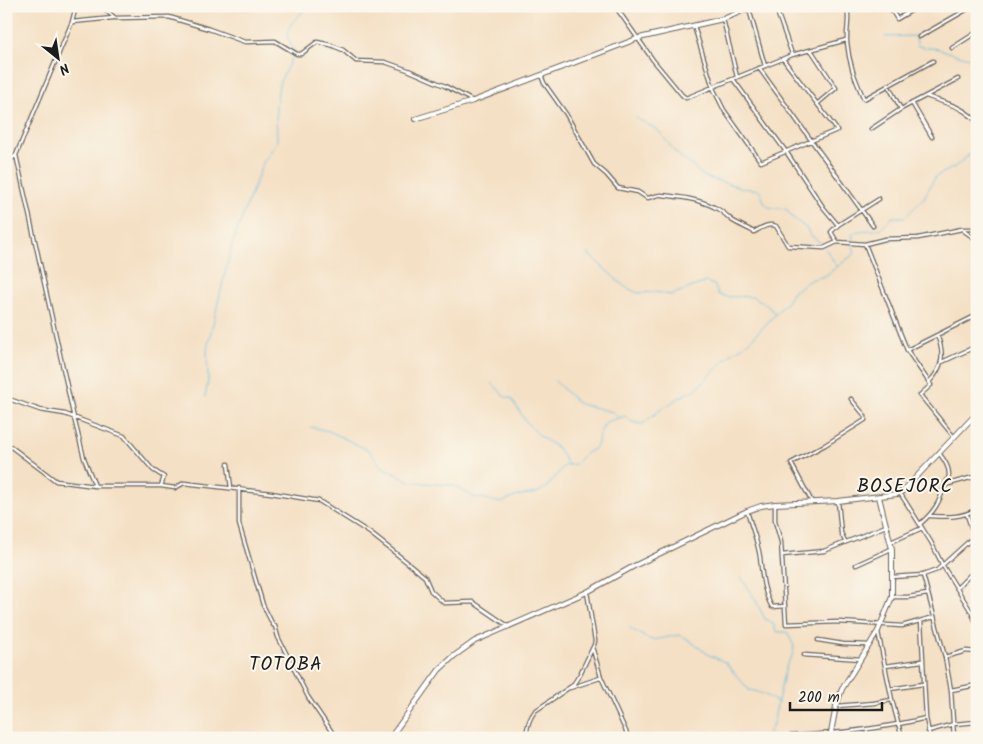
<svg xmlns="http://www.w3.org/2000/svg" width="983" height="744" viewBox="0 0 983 744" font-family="Kalam,sans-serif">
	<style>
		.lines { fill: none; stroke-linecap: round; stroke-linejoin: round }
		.stream { stroke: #64bde1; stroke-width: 1 }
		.street-casing { stroke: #686157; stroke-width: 5 }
		.secondary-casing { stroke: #686157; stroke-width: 6 }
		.street { stroke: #fff; stroke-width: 2.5 }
		.secondary { stroke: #fff; stroke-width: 4 }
		.labels { text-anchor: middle; stroke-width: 4; stroke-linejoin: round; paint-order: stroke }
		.quarter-label { font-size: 19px; letter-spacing: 1px; fill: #1c1c1c; stroke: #fbf7ec }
	</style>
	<rect width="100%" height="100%" fill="#fbf7ec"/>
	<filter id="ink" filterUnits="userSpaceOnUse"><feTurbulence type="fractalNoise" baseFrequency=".02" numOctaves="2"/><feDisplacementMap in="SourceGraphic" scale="10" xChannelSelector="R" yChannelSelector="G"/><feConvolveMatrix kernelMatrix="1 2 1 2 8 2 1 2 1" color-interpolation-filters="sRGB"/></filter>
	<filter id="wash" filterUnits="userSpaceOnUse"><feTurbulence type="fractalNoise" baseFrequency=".0096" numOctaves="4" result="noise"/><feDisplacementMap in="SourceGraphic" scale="20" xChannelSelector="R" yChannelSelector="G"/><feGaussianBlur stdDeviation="1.12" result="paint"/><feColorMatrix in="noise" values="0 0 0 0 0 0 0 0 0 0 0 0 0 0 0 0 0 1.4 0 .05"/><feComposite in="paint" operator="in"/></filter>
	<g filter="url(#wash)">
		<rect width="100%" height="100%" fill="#f4e0c4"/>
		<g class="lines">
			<path class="stream" d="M885 37 915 36 918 46C926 49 934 47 942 50 954 54 965 57 977 60
				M636 118 658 130 675 152 705 177 743 188 759 190C768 209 763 207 786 209L793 218 807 229 809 234 823 245 837 266
				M587 253 625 287 638 293 656 292 671 295 706 282 714 285 719 295C730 299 741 295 752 297 761 299 768 307 775 313
				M555 381 579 404 613 412 618 417
				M492 383 505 397 511 398 527 423 542 438 558 448 568 465
				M205 397 208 382 207 349 232 244 263 163 277 142 276 106 279 84 294 53C295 47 290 44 288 39 284 26 301 14 309 6
				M311 427 329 431 370 451 381 466 409 481 433 484 453 485 475 498H482L501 503 517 496 537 493 547 487 564 466 575 464 585 454 595 448 598 444 599 434 606 422 625 416 632 422 642 424 663 408 687 393 695 390 730 355 749 342 787 302 793 292 810 280 825 276 854 254 855 252 852 243 853 233C862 228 874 233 883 227 886 224 889 220 892 217H905L924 198 935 177 956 166 971 153 977 141
				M740 576 755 599 765 619 773 623 775 630 779 632H787L794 646 793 654 787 664 783 678 773 724 766 738
				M630 628 648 639 653 640 679 635 686 638 709 655 725 662 749 690C759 691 770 697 778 703"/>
		</g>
	</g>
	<g filter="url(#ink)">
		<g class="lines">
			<defs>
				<path id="street" d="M101 6 115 18 169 17 209 29 245 42 275 41 297 54H301L317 42 331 45 343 50 356 61 385 62 408 70 445 86 473 101
					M615 6 653 60 682 95 686 98 792 55 846 40
					M775 6 792 54
					M847 6C850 21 846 29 847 42 849 64 855 79 864 99L933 61
					M889 6 897 19 919 6
					M749 9 765 66
					M723 19 737 77
					M72 22 76 6
					M694 26 713 88 724 110 761 162 837 130 783 59
					M919 37 973 6
					M952 48 977 32
					M811 50 836 88 817 104
					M759 68 873 226
					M541 75 544 83 566 114 594 164 606 174 618 188 638 192 647 198C652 198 657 194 662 195 680 197 698 199 714 207 721 210 727 216 733 221 740 225 747 228 754 232 761 228 768 223 776 226L788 246 824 248 837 242 865 244 885 239 918 238 962 229H977
					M733 79 787 153 823 207 838 225
					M888 85 901 109
					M926 96C946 104 962 105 977 122
					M912 103 932 137
					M871 129 901 109 958 79
					M16 155 74 418 84 458 95 486
					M6 164 16 155 72 22 113 18
					M964 231 977 240
					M837 242 831 232 838 225 879 199
					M865 244 907 350 931 385 920 395 954 437
					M907 350 977 315
					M942 362 977 346
					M929 382C943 368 945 354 937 335
					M6 398 40 410 65 414 124 436 153 470 164 477 161 486
					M973 418 977 426
					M6 443 56 481 95 486H161L175 488 184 483 271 493 319 501 370 533 408 563 425 577 431 591 444 603 473 602 508 626
					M228 464 231 488
					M945 485 977 476
					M239 488V524L263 605 273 625 275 626 278 637 308 697 336 738
					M900 493 931 542 943 566 972 613 977 625
					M838 501 841 533 845 541
					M812 502 791 463 825 445 865 420V416L851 399
					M775 504V521L781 542 786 624 839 622 902 626 934 617
					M747 511C751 526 758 542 760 557 762 575 763 591 772 607L785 606
					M967 515 974 536
					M930 516C947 517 961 518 977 509
					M920 524C935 511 939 503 945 485 947 481 949 478 949 474 949 467 943 458 939 453
					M891 542 922 528
					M782 555 824 551 886 526
					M856 565 891 549
					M923 575 945 657 951 690 954 738
					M892 577 923 575 937 570 977 534
					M957 588 977 568
					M892 597H908L928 594
					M921 621 926 718 930 738
					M878 632 892 700 902 738
					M818 640 843 644 869 645
					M593 650 601 677 629 738
					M804 655 861 659
					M945 657 966 651 977 652
					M885 666 922 661
					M570 688 600 678
					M890 689 923 684
					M951 690 977 685
					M836 706 874 703 892 700
					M867 729V738
					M928 731 954 724 977 722
					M790 736C836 734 881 729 926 718
					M527 738C526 728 529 719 535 711L573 685 580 674 594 645 595 641 587 592"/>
				<path id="secondary" d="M415 119 473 101 639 38 723 19 755 6
					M390 738 439 670 454 656 475 641 587 592 636 565 747 511 761 506 775 504 838 501 897 494 903 491 977 413
					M830 738 836 706 842 689 878 631 892 597V549L879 497"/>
			</defs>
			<use href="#street" class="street-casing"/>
			<use href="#secondary" class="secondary-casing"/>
			<use href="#street" class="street"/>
			<use href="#secondary" class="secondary"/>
		</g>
	</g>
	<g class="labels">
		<g class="quarter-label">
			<text x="905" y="492">BOSEJORC</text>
			<text x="286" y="670">TOTOBA</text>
		</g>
	</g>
	<rect width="983" height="744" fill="none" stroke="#fbf7ec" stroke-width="25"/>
	<g transform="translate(58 58) rotate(150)" stroke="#fbf7ec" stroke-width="4" paint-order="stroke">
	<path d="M0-4L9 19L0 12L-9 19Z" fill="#1c1c1c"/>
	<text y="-8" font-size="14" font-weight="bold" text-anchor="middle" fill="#1c1c1c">N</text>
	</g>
	<path d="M790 702v8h92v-8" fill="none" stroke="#1c1c1c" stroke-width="2.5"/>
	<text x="798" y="702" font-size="15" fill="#1c1c1c" stroke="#fbf7ec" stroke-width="4" paint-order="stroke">200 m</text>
</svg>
